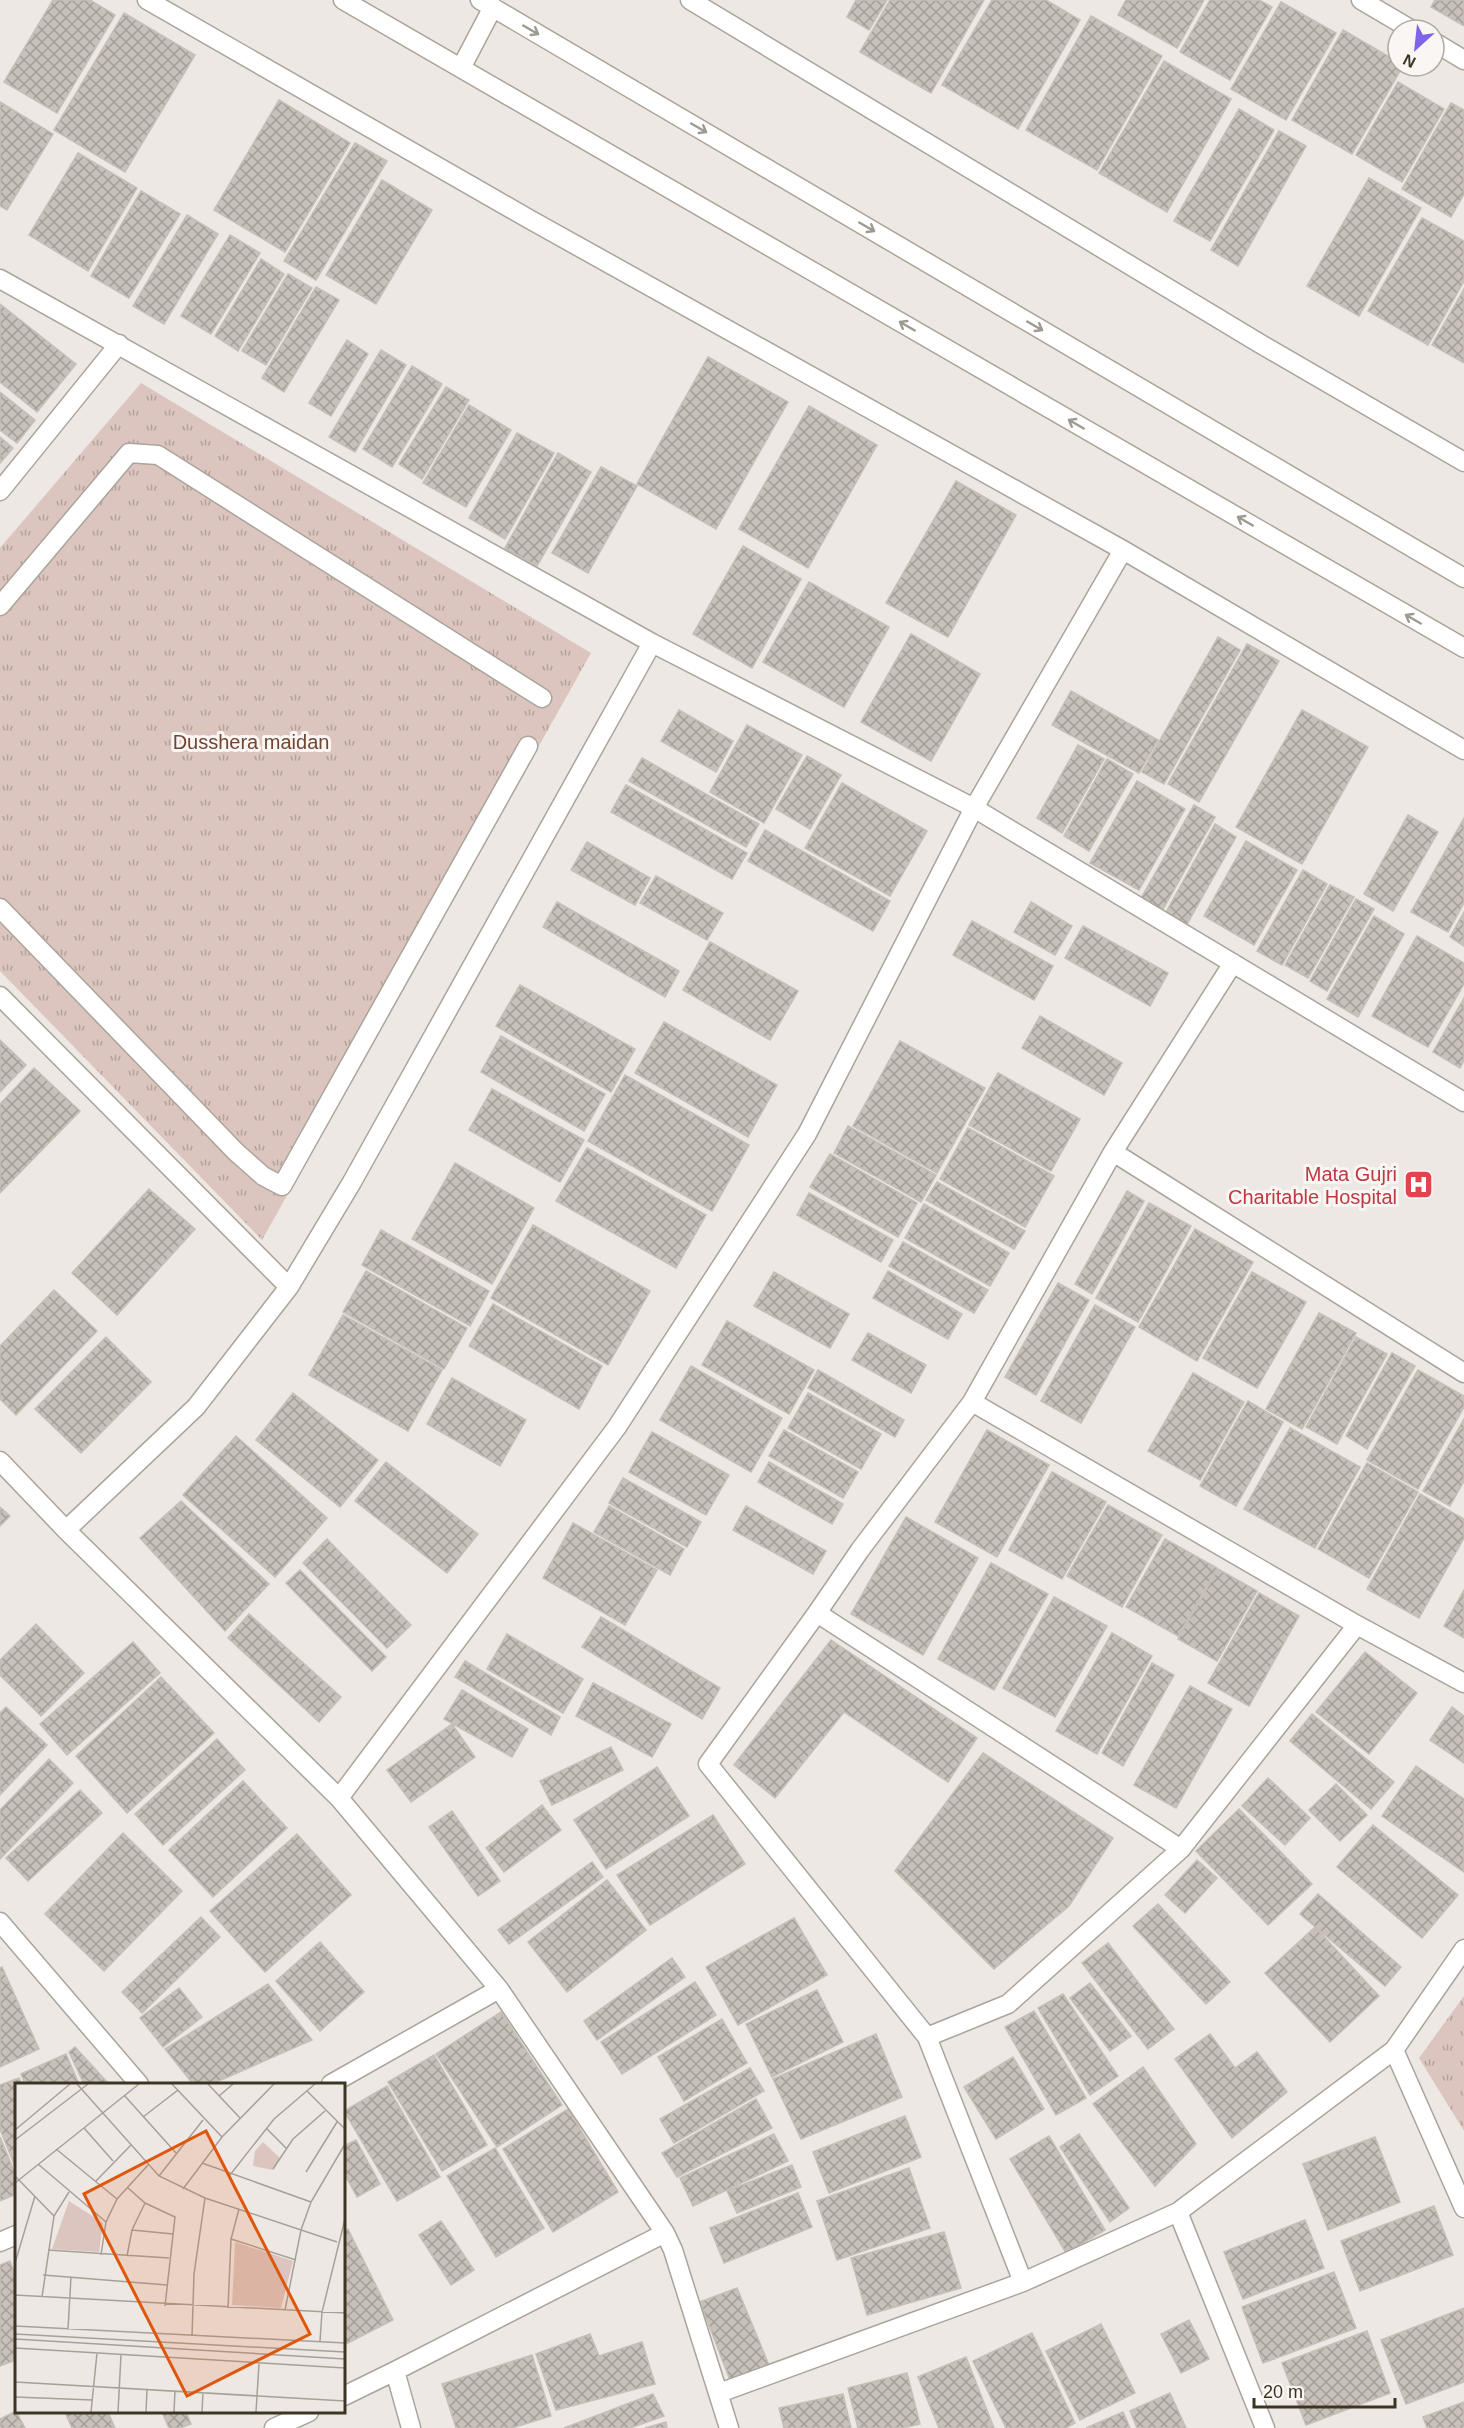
<svg xmlns="http://www.w3.org/2000/svg" width="1464" height="2428" viewBox="0 0 1464 2428" font-family="Arial,sans-serif">
	<style>
		.grass { fill: url(#grass-tufts) }
		.building { fill: url(#building-cross-hatch); stroke: #c6bfb7; stroke-width: 1.5 }
		.lines { fill: none; stroke-linecap: round; stroke-linejoin: round }
		.lane-casing { stroke: #aaa49b; stroke-width: 21 }
		.street-casing { stroke: #aaa49b; stroke-width: 21 }
		.secondary-casing { stroke: #ada497; stroke-width: 21 }
		.lane { stroke: #fff; stroke-width: 18 }
		.street { stroke: #fff; stroke-width: 18 }
		.secondary { stroke: #fff; stroke-width: 18 }
		.oneway { stroke: #9e9a92 }
		.labels { text-anchor: middle; stroke-width: 6; stroke-linejoin: round; paint-order: stroke }
		.park-label { font-size: 20px; fill: #724631; stroke: #f9f6f4 }
		.health-label { font-size: 20px; fill: #be3a42; stroke: #f9f6f4; text-anchor: end }
		.inset-road { fill: none; stroke: #a7a097; stroke-width: 1.5 }
		.view { fill: #df570d; fill-opacity: 0.15; stroke: #df570d; stroke-width: 3 }
		.inset-edge { fill: none; stroke: #3d3524; stroke-width: 3 }
	</style>
	<defs>
		<pattern id="grass-tufts" width="24" height="20" patternUnits="userSpaceOnUse" patternTransform="scale(1.5)"><rect width="24" height="20" fill="#dcc5be"/><path d="M3 7l-1-3M5 7V3M7 7l1-3M15 17l-1-3M17 17v-4M19 17l1-3" fill="none" stroke="#b4a19a"/></pattern>
		<pattern id="building-cross-hatch" width="8" height="8" patternUnits="userSpaceOnUse" patternTransform="scale(1.5)"><rect width="8" height="8" fill="#c7c1b9"/><path d="M0 0l8 8M0 8l8-8" fill="none" stroke="#a39e96"/></pattern>
	</defs>
	<rect width="100%" height="100%" fill="#ede8e4"/>
	<path class="grass" d="M141 383 591 653 262 1240 0 971V548Z
		M1464 1996V2131L1419 2058Z"/>
	<path class="building" d="M53 0H90L115 15 57 113 4 82Z
		M856 0H887L869 30 847 17Z
		M890 0H984L931 93 860 52Z
		M992 0H1046L1080 20 1018 129 942 85Z
		M1126 0H1204L1177 48 1118 15Z
		M1210 0H1259L1272 7 1230 80 1180 52Z
		M1435 0H1464V26L1431 7Z
		M1281 2 1336 33 1286 120 1231 89Z
		M124 13 195 55 125 172 54 130Z
		M1091 16 1162 56 1097 170 1026 130Z
		M1343 30 1398 62V66H1403L1352 154 1292 120Z
		M1164 61 1231 99 1167 212 1099 173Z
		M1398 82 1444 109 1402 182 1356 155Z
		M279 100 350 143 285 252 214 210Z
		M0 102 53 134 7 210 0 206Z
		M1451 103 1464 110V194L1451 217 1402 189Z
		M1239 109 1274 130 1210 241 1174 221Z
		M1279 131 1306 146 1238 266 1211 250Z
		M355 143 387 161 316 280 284 261Z
		M78 153 137 188 88 271 29 235Z
		M1369 178 1421 208 1359 316 1307 286Z
		M382 180 432 210 376 304 326 275Z
		M141 191 180 214 129 298 91 276Z
		M187 215 218 234 164 324 133 306Z
		M1422 218 1464 241V281L1428 345 1368 311Z
		M230 235 260 253 211 334 181 316Z
		M261 259 284 274 238 351 215 336Z
		M288 274 312 288 266 365 242 351Z
		M316 287 339 300 284 392 262 378Z
		M1464 289V363L1432 345Z
		M0 304 76 364 37 412 0 382Z
		M347 340 368 354 331 416 309 403Z
		M381 350 406 365 355 452 329 437Z
		M708 357 788 402 716 529 637 484Z
		M412 366 442 384 392 467 363 449Z
		M446 387 469 400 422 479 399 464Z
		M0 392 35 420 17 443 0 430Z
		M469 405 511 430 466 507 423 483Z
		M809 406 877 445 808 568 739 529Z
		M517 433 554 453 505 539 469 518Z
		M0 437 13 448 0 463Z
		M558 453 591 472 537 566 505 548Z
		M601 467 637 486 588 573 552 553Z
		M956 481 1016 515 948 637 886 603Z
		M743 546 801 579 752 668 693 634Z
		M809 582 889 627 844 707 763 662Z
		M911 634 980 674 931 761 861 722Z
		M1218 637 1240 650 1164 784 1142 772Z
		M1247 644 1279 661 1199 802 1168 784Z
		M1071 691 1158 740 1139 773 1052 725Z
		M679 710 733 741 716 772 661 741Z
		M1302 710 1368 747 1302 864 1236 827Z
		M747 725 802 755 764 823 710 792Z
		M1078 745 1104 759 1062 833 1037 818Z
		M807 756 841 775 810 829 776 809Z
		M642 758 759 824 746 847 629 781Z
		M1107 759 1133 774 1089 851 1064 836Z
		M1137 781 1185 809 1139 890 1090 863Z
		M842 783 927 831 890 896 805 848Z
		M626 785 747 853 732 879 611 812Z
		M1194 805 1215 817 1162 911 1140 900Z
		M1408 815 1438 832 1393 911 1364 894Z
		M1464 818V903L1448 932 1411 912Z
		M1215 824 1236 837 1186 926 1165 914Z
		M765 830 890 901 873 931 748 861Z
		M1246 841 1297 870 1254 945 1204 916Z
		M587 842 650 878 635 905 571 870Z
		M1303 870 1327 884 1282 965 1257 951Z
		M656 876 723 913 707 940 640 903Z
		M1330 885 1354 897 1308 978 1285 965Z
		M1356 899 1374 909 1327 991 1310 981Z
		M557 902 679 971 665 997 543 927Z
		M1031 902 1072 926 1055 955 1014 932Z
		M1464 912V946L1450 937Z
		M1374 916 1404 934 1358 1017 1327 999Z
		M972 921 1053 966 1034 1000 953 955Z
		M1083 926 1168 973 1150 1006 1065 958Z
		M1417 936 1464 963V984L1428 1047 1372 1016Z
		M710 942 798 991 770 1040 683 990Z
		M520 985 635 1049 611 1092 496 1026Z
		M1464 998V1060L1460 1068 1433 1052Z
		M1040 1016 1122 1063 1104 1095 1022 1048Z
		M664 1022 777 1085 748 1137 635 1073Z
		M501 1036 605 1094 584 1131 481 1072Z
		M0 1040 26 1065 0 1092Z
		M900 1041 985 1088 937 1173 853 1126Z
		M34 1068 80 1111 0 1193V1104Z
		M998 1073 1080 1119 1051 1171 969 1125Z
		M625 1075 749 1145 712 1211 588 1141Z
		M492 1089 584 1140 560 1182 469 1130Z
		M848 1126 936 1175 921 1202 834 1153Z
		M968 1128 1054 1176 1025 1227 940 1179Z
		M587 1148 706 1215 676 1268 556 1201Z
		M830 1154 917 1203 898 1237 810 1187Z
		M455 1163 534 1208 492 1284 412 1239Z
		M937 1182 1025 1231 1014 1249 926 1200Z
		M149 1189 195 1229 117 1315 72 1273Z
		M1127 1191 1144 1201 1092 1294 1075 1284Z
		M809 1193 893 1240 881 1262 797 1215Z
		M1149 1203 1191 1226 1138 1322 1096 1298Z
		M924 1204 1009 1253 990 1286 905 1238Z
		M533 1225 650 1291 608 1365 491 1298Z
		M1195 1229 1253 1262 1197 1361 1139 1327Z
		M381 1230 489 1291 470 1326 362 1265Z
		M903 1242 988 1290 974 1313 889 1266Z
		M366 1271 467 1328 444 1369 343 1312Z
		M888 1271 962 1314 948 1339 873 1298Z
		M774 1272 849 1314 830 1348 754 1306Z
		M1252 1272 1306 1302 1257 1388 1203 1358Z
		M1058 1283 1089 1300 1036 1395 1005 1377Z
		M54 1290 97 1331 16 1415 0 1399V1346Z
		M493 1304 602 1366 579 1409 469 1346Z
		M1095 1305 1135 1327 1081 1423 1041 1401Z
		M1319 1313 1356 1333 1302 1429 1266 1409Z
		M343 1315 442 1370 408 1431 309 1375Z
		M727 1321 814 1370 789 1414 702 1365Z
		M868 1333 926 1365 911 1393 852 1360Z
		M106 1337 151 1382 81 1453 35 1409Z
		M1356 1337 1387 1354 1337 1444 1306 1427Z
		M1392 1353 1415 1366 1367 1449 1346 1436Z
		M691 1366 782 1418 751 1472 660 1420Z
		M818 1370 904 1420 895 1437 808 1388Z
		M1418 1370 1464 1396V1407L1418 1489 1367 1460Z
		M1193 1373 1244 1402 1200 1480 1148 1451Z
		M452 1378 526 1420 500 1466 427 1424Z
		M293 1393 378 1460 340 1507 256 1440Z
		M808 1393 881 1434 861 1469 788 1428Z
		M1248 1401 1283 1422 1236 1506 1200 1486Z
		M1464 1419V1481L1450 1506 1423 1491Z
		M1290 1428 1360 1467 1315 1548 1244 1509Z
		M784 1430 858 1472 843 1498 769 1456Z
		M987 1430 1049 1465 997 1557 935 1522Z
		M652 1432 729 1475 706 1515 629 1472Z
		M236 1436 327 1518 275 1577 183 1495Z
		M386 1462 478 1534 447 1573 355 1501Z
		M769 1462 843 1504 832 1524 758 1482Z
		M1367 1463 1418 1492 1369 1578 1318 1549Z
		M1052 1472 1106 1502 1062 1579 1009 1550Z
		M623 1478 701 1522 687 1547 609 1503Z
		M1420 1494 1464 1519V1538L1419 1618 1367 1589Z
		M181 1501 269 1584 225 1631 140 1538Z
		M1108 1505 1162 1535 1122 1607 1067 1576Z
		M609 1506 684 1549 670 1575 594 1532Z
		M746 1506 826 1551 813 1574 733 1530Z
		M0 1507 10 1516 0 1526Z
		M906 1517 978 1558 923 1655 851 1614Z
		M573 1523 657 1570 625 1625 543 1578Z
		M327 1539 411 1625 387 1648 303 1563Z
		M1165 1539 1217 1568 1178 1636 1126 1607Z
		M991 1563 1048 1594 994 1690 938 1659Z
		M1218 1569 1257 1591 1217 1661 1178 1639Z
		M300 1570 386 1657 372 1671 286 1583Z
		M1464 1590V1638L1444 1626Z
		M1259 1593 1299 1616 1249 1706 1208 1683Z
		M1054 1597 1107 1626 1055 1717 1003 1688Z
		M249 1614 341 1697 319 1722 228 1638Z
		M601 1617 720 1688 702 1719 582 1647Z
		M36 1624 84 1673 41 1716 0 1675V1660Z
		M1112 1633 1152 1656 1097 1754 1056 1731Z
		M507 1634 583 1679 563 1713 487 1669Z
		M831 1640 977 1738 948 1782 844 1712 775 1798 734 1765Z
		M133 1642 160 1673 67 1755 40 1724Z
		M1365 1652 1417 1693 1369 1754 1316 1712Z
		M465 1661 560 1717 551 1735 455 1677Z
		M1152 1663 1174 1675 1123 1766 1102 1753Z
		M161 1677 214 1733 127 1813 76 1756Z
		M593 1683 671 1724 652 1757 576 1716Z
		M1190 1686 1232 1709 1176 1808 1134 1785Z
		M462 1690 528 1729 512 1757 444 1719Z
		M6 1707 47 1745 0 1795V1713Z
		M1452 1707 1464 1716V1763L1430 1740Z
		M1312 1714 1394 1782 1371 1809 1290 1741Z
		M452 1724 475 1757 411 1802 387 1770Z
		M217 1739 245 1770 163 1845 135 1814Z
		M611 1747 623 1770 552 1805 540 1781Z
		M983 1753 1113 1838 1069 1906 994 1969 895 1871Z
		M49 1759 73 1783 0 1859V1810Z
		M1416 1766 1464 1799V1872L1382 1816Z
		M657 1767 689 1816 606 1869 574 1820Z
		M1268 1778 1310 1818 1285 1845 1242 1806Z
		M243 1781 287 1828 213 1897 169 1850Z
		M1336 1784 1367 1815 1340 1841 1309 1810Z
		M80 1790 102 1813 28 1881 6 1858Z
		M542 1805 561 1830 504 1872 486 1848Z
		M1239 1809 1312 1884 1268 1925 1196 1851Z
		M452 1811 500 1881 478 1896 429 1827Z
		M713 1815 745 1864 650 1925 617 1875Z
		M1373 1825 1458 1895 1422 1938 1337 1867Z
		M123 1833 182 1891 104 1971 45 1914Z
		M297 1834 351 1895 265 1972 210 1911Z
		M1197 1860 1217 1878 1185 1913 1165 1895Z
		M592 1862 603 1877 509 1944 498 1930Z
		M607 1880 646 1930 567 1992 528 1942Z
		M1318 1894 1401 1967 1385 1986 1300 1914Z
		M1158 1904 1230 1982 1206 2004 1133 1926Z
		M201 1917 220 1937 142 2013 122 1992Z
		M794 1918 827 1975 738 2025 706 1967Z
		M1315 1927 1379 1996 1330 2042 1265 1973Z
		M320 1942 364 1992 320 2031 276 1981Z
		M1108 1943 1174 2029 1148 2049 1082 1963Z
		M672 1958 685 1977 597 2040 584 2021Z
		M2 1967 39 2049 0 2067V1968Z
		M695 1982 716 2015 622 2074 601 2042Z
		M1090 1983 1131 2036 1110 2051 1070 1998Z
		M268 1984 312 2040 212 2084H193L165 2049Z
		M179 1988 202 2017 163 2047 140 2018Z
		M817 1990 843 2042 772 2077 746 2024Z
		M1063 1994 1118 2076 1090 2095 1038 2008Z
		M1034 2011 1086 2098 1056 2115 1005 2027Z
		M501 2012 562 2105 497 2147 436 2054Z
		M722 2019 747 2063 684 2101 658 2057Z
		M876 2034 902 2097 801 2139 773 2079Z
		M1210 2034 1235 2068 1257 2052 1287 2092 1232 2138 1175 2059Z
		M75 2047 109 2084H84L69 2052Z
		M66 2054 79 2084H25L21 2074Z
		M434 2055 487 2145 442 2171 388 2082Z
		M1013 2057 1044 2109 996 2139 964 2087Z
		M1143 2067 1196 2144 1155 2186 1093 2104Z
		M750 2068 764 2091 674 2143 660 2119Z
		M19 2078 22 2084H16V2169L0 2129V2085Z
		M387 2086 440 2177 397 2201 344 2111Z
		M756 2099 772 2128 677 2177 662 2153Z
		M568 2109 618 2192 553 2232 503 2149Z
		M905 2116 921 2157 829 2193 813 2152Z
		M774 2134 788 2161 693 2206 680 2178Z
		M1079 2134 1129 2208 1110 2222 1060 2147Z
		M1049 2136 1105 2230 1066 2253 1010 2159Z
		M0 2137 16 2176V2194L0 2201Z
		M1375 2137 1400 2202 1328 2230 1303 2164Z
		M356 2140 380 2184 357 2197 344 2173V2146Z
		M495 2148 544 2228 496 2257 447 2176Z
		M792 2165 801 2187 737 2213 727 2191Z
		M909 2168 930 2228 837 2260 817 2201Z
		M798 2193 812 2227 724 2263 710 2228Z
		M1434 2206 1453 2255 1360 2291 1341 2241Z
		M1305 2220 1324 2268 1243 2299 1224 2252Z
		M441 2221 474 2270 451 2285 419 2235Z
		M348 2229 393 2320 344 2345V2231Z
		M944 2232 961 2288 867 2315 851 2258Z
		M10 2261 16 2278V2360L0 2366V2265Z
		M1334 2272 1356 2328 1263 2363 1242 2307Z
		M737 2288 769 2365 730 2380 700 2302Z
		M1464 2308V2382L1406 2404 1381 2340Z
		M1189 2320 1209 2359 1181 2373 1161 2334Z
		M1101 2324 1135 2393 1080 2420 1046 2351Z
		M1367 2331 1390 2393 1306 2425 1282 2363Z
		M1032 2333 1075 2423 1066 2428H1006L973 2361Z
		M590 2334 599 2356 642 2342 655 2384 556 2410 536 2354Z
		M532 2355 551 2416 512 2428H456L442 2384Z
		M966 2357 994 2428H939L918 2377Z
		M907 2373 920 2424 903 2428H858L848 2388Z
		M1170 2393 1186 2428H1137L1130 2411Z
		M653 2394 664 2416 630 2428H564Z
		M843 2394 851 2428H784L779 2408Z
		M1464 2402V2428H1427L1423 2417Z
		M16 2411 25 2428H0V2419Z
		M65 2412H108L115 2428H72Z
		M162 2412H186L191 2424 180 2428H169Z
		M1123 2412 1130 2428H1086Z
		M666 2422 667 2428H645Z"/>
	<g class="lines">
		<defs>
			<path id="lane" d="M0 606 129 453 158 455 542 698
				M0 908 236 1152 263 1176 282 1186 528 746"/>
			<path id="street" d="M147 0 529 219 1123 550 1464 750
				M690 0 1259 343 1464 462
				M1361 0 1412 30
				M1434 42 1464 60
				M0 279 652 643 974 808 1464 1102
				M0 491 119 344
				M0 996 289 1287
				M1113 1152 1464 1373
				M972 1402 1357 1625 1464 1683
				M0 1461 66 1530 339 1798 499 1989 665 2233 673 2250 729 2428
				M66 1530 196 1407 289 1287 352 1182 652 643
				M817 1613 1181 1849
				M339 1798 617 1427 807 1134 974 808 1123 550
				M0 1922 139 2084
				M927 2037 1008 2004 1181 1849 1357 1625
				M1394 2050 1464 2208
				M331 2084 499 1989
				M1178 2212 1265 2428
				M0 2242 16 2235
				M1023 2282 927 2037 708 1764 817 1613 860 1550 972 1402 1113 1152 1233 963
				M395 2371 411 2428
				M719 2393 1023 2282 1178 2212 1394 2050 1464 1949
				M344 2396 395 2371 665 2233
				M274 2428 309 2412"/>
			<path id="secondary" d="M343 0 1464 648
				M480 0 1464 578
				M461 68 493 7"/>
		</defs>
		<use href="#lane" class="lane-casing"/>
		<use href="#street" class="street-casing"/>
		<use href="#secondary" class="secondary-casing"/>
		<use href="#lane" class="lane"/>
		<use href="#street" class="street"/>
		<use href="#secondary" class="secondary"/>
	</g>
	<defs><path id="oneway-shaft" d="M-6 0H5M1.5-3L5.5 0L1.5 3" fill="none" stroke-width="1.6" stroke-linecap="round" stroke-linejoin="round" transform="scale(1.5)"/></defs>
	<g class="oneway">
		<use href="#oneway-shaft" transform="translate(531 30) rotate(30)"/>
		<use href="#oneway-shaft" transform="translate(699 128) rotate(30)"/>
		<use href="#oneway-shaft" transform="translate(867 227) rotate(30)"/>
		<use href="#oneway-shaft" transform="translate(907 326) rotate(-150)"/>
		<use href="#oneway-shaft" transform="translate(1035 326) rotate(30)"/>
		<use href="#oneway-shaft" transform="translate(1076 424) rotate(-150)"/>
		<use href="#oneway-shaft" transform="translate(1245 521) rotate(-150)"/>
		<use href="#oneway-shaft" transform="translate(1413 619) rotate(-150)"/>
	</g>
	<defs>
		<symbol id="hospital-square" viewBox="-11 -11 22 22"><rect x="-9" y="-9" width="18" height="18" rx="4" fill="#e0444e" stroke="#f9f6f4"/><path d="M-5-5h3v3.5h4V-5h3V5h-3V1.5h-4V5h-3Z" fill="#fff"/></symbol>
	</defs>
	<g fill-rule="evenodd">
		<use href="#hospital-square" x="1402" y="1168" width="33" height="33"/>
	</g>
	<g class="labels">
		<g class="park-label">
			<text x="251" y="749">Dusshera maidan</text>
		</g>
		<g class="health-label">
			<text x="1397" y="1181">Mata Gujri<tspan x="1397" dy="23">Charitable Hospital</tspan></text>
		</g>
	</g>
	<g transform="translate(15 2083)">
		<rect width="330" height="330" fill="#ede8e4"/>
		<path d="M248 59 265 75 258 87 238 83 240 68ZM54 118 88 140 84 169 37 166ZM220 159 278 178 266 225 217 222Z" fill="#dcc5be"/>
		<path class="inset-road" d="M62 1 144 93 190 115 322 159M157 1 207 54M193 1 225 35M292 8 330 46M109 12 161 70M204 13 218 1M128 34 163 7M69 45 98 78M251 45 272 66M0 47 55 1M0 57 73 1M41 66 102 116M187 80 296 119M23 81 91 139M258 86 278 56 310 28M291 89 322 39M215 92 259 36 300 1M0 93 39 133M144 93 188 37M81 98 116 62M0 100 124 1M112 104 130 120 160 134 150 223M168 106 207 54 259 1M117 147 158 151M216 156 281 177M33 167 154 175M86 172 91 139 102 116 133 82M112 173 117 147 130 120M0 180 20 113M28 192 152 202M0 212 330 230M27 214 39 133 54 109M213 225 216 156 224 126M270 227 286 147 296 119 330 61M0 243 330 260M53 246 56 194M0 251 330 269M177 253 179 191 190 115M0 256 330 276M305 258 307 229 330 136M0 265 330 285M0 299 330 318M0 314 77 317M76 329 82 270M103 329 106 272M131 329 132 307M159 329 160 308M187 329 188 309M241 329 244 281"/>
		<path class="view" d="M191 48 295 251 172 313 69 111Z"/>
		<rect width="330" height="330" class="inset-edge"/>
	</g>
	<g transform="translate(1416 48) rotate(207)"><circle r="28" fill="#f9f6f4" stroke="#aea9a1" stroke-width="1.5"/>
	<path d="M0-4.5L10 22L0 15L-10 22Z" fill="#7e64ea"/>
	<text y="-9" font-size="16" font-weight="bold" text-anchor="middle" fill="#3d3524">N</text>
	</g>
	<path d="M1254 2398v9h141v-9" fill="none" stroke="#3d3524" stroke-width="3"/>
	<text x="1263" y="2398" font-size="18" fill="#3d3524" stroke="#f9f6f4" stroke-width="4.5" paint-order="stroke">20 m</text>
</svg>
